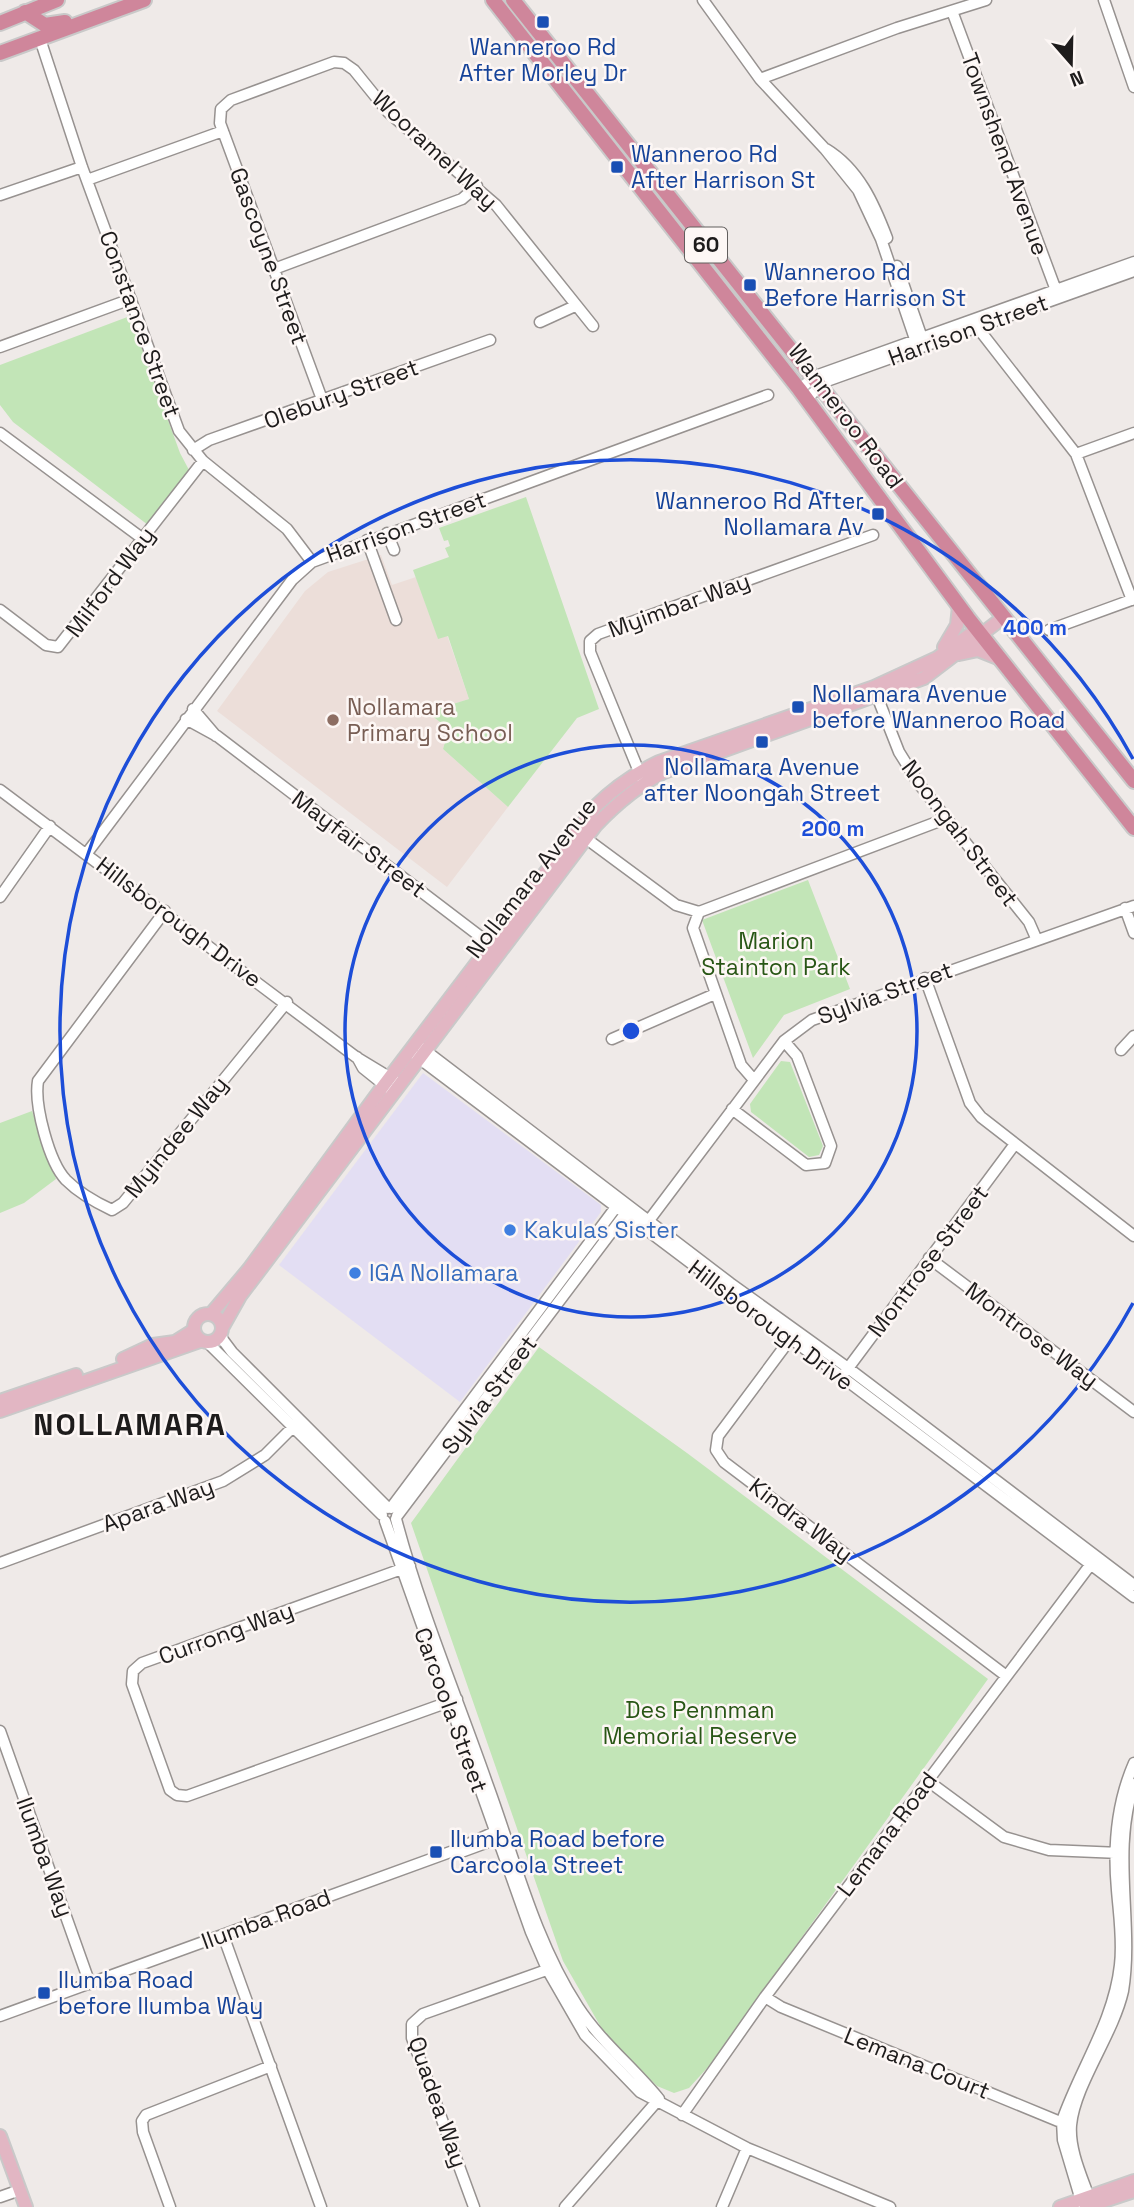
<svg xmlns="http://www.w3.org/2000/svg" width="1134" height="2207" viewBox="0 0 1134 2207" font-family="'Space Grotesk',sans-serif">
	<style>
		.commercial { fill: #e3def3 }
		.built { fill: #ecded9 }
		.green { fill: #c2e5b7 }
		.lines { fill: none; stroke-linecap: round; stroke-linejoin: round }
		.minor-casing { stroke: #979290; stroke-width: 13 }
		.major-casing { stroke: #c9c9c9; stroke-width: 16 }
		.highway-casing { stroke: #c9c9c9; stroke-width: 18 }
		.minor { stroke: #fff; stroke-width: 10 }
		.major { stroke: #e2b6c3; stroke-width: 12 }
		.highway { stroke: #cf869b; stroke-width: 14 }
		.ring { fill: none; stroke: #1d4ed8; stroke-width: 3.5 }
		.transit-dot { fill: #1a4fb4; stroke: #fdf7f5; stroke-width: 2.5 }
		.education-dot { fill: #8d6e63; stroke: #fdf7f5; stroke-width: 2.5 }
		.shop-dot { fill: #3f7fe0; stroke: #fdf7f5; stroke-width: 2.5 }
		.labels { text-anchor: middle; stroke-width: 5; stroke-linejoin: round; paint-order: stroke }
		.shield { fill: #fdf7f5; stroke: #615e5d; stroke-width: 2 }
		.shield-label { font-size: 21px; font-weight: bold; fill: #1e1c1c }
		.transit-label { font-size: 23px; fill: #164399; stroke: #fdf7f5; text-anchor: start }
		.street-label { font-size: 23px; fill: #1e1c1c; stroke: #fdf7f5 }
		.education-label { font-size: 23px; fill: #785e54; stroke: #fdf7f5; text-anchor: start }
		.park-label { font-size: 23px; fill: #285615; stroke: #fdf7f5 }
		.shop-label { font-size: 23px; fill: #366cbe; stroke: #fdf7f5; text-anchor: start }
		.district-label { font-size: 30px; font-weight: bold; letter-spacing: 2px; fill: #1e1c1c; stroke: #fdf7f5 }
		.centre { fill: #1d4ed8; stroke: #fdf7f5; stroke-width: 3.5 }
		.ring-label { font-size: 21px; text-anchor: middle; font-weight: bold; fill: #1d4ed8; stroke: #fdf7f5; stroke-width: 5; stroke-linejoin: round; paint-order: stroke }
	</style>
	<rect width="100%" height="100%" fill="#efeae8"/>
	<path class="commercial" d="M423 1073 601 1205V1212L460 1402 279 1265Z"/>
	<path class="built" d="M381 555 392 585 416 577 438 638 447 635 469 699 427 712 449 729 443 749 508 807 447 887 217 711 305 591 328 572Z"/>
	<path class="green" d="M130 316 180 453 189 470 148 525 13 422 0 405V365Z
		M526 497 599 709 577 718 508 807 443 749 449 729 427 712 469 699 448 636 438 639 413 570 449 557 445 548 450 546 448 540 444 541 439 528Z
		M808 880 850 989 784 1015 753 1058 702 920Z
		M781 1061 790 1062 823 1146 819 1155 809 1157 751 1112 750 1104Z
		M32 1111 56 1179 24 1203 0 1213V1123Z
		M539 1347 687 1453 988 1679 709 2066 689 2088 674 2093 657 2086 606 2036 563 1961 411 1523Z"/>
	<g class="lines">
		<defs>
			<path id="minor" d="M703 0 760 79 825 149 858 190 881 239 918 348
				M1104 0 1134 87
				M952 11 1057 293
				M40 39 82 167 179 431 203 461 287 529 312 562
				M760 79 897 28 986 0
				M826 149C859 169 874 204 887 238
				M87 180 223 131
				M0 195 82 167
				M897 266 923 341
				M274 269 462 199 477 186
				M540 322 575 306
				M974 323 1076 454 1132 600
				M0 347 131 299
				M799 389 818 375 1134 262
				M806 399 827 381 1134 271
				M323 402 220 123 221 109 231 100 334 62 344 63 354 70 388 112 496 205 593 326
				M0 433 143 539
				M193 450 209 440 490 340
				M1076 454 1134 433
				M387 533 394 550
				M367 540 396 620
				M0 610 46 645 58 647 203 461
				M1049 630 1134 599
				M875 691 899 752 919 784 1029 922 1036 938
				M193 709 216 736
				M186 719 217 736 494 947
				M642 779 590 652V641L598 634 873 535
				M0 790 356 1057 394 1080
				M580 834 676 905 699 912 693 928 741 1065 754 1080
				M87 853 292 580 312 562 768 395
				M0 897 50 826
				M1125 908 1134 933
				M165 911 38 1081C34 1105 49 1162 66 1180 78 1192 97 1203 112 1210L123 1203 287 1002
				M699 912 945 819
				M925 978 970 1103 981 1117 1134 1236
				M612 1039 715 994
				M422 1048 730 1283 848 1368 1134 1585
				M1121 1050 1134 1036
				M416 1056 1134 1597
				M357 1057 363 1068 388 1088
				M732 1109 806 1165 825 1163 831 1146 797 1056 784 1041
				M647 1223 784 1041 812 1020 1134 906
				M929 1258 1134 1412
				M794 1334 718 1436 716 1450 724 1462 1005 1675
				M220 1336 232 1352 388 1508
				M207 1342 382 1515
				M846 1371 1015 1144
				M391 1508 619 1203
				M397 1516 628 1210
				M396 1519C420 1610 457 1697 488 1786 515 1860 535 1941 578 2007 601 2042 633 2067 659 2099
				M385 1521 531 1932 547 1969 585 2035 640 2092 747 2148 890 2207
				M0 1563 223 1481 265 1455 300 1420
				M410 1566 142 1663 133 1671 132 1684 170 1790 177 1795 187 1796 457 1699
				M0 1731 90 1984
				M928 1781 1004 1837 1049 1850 1120 1853
				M464 1851 502 1837
				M223 1935 321 2207
				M765 1997 781 2007 1058 2121H1068
				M0 2016 453 1851 501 1829
				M682 2115 765 1997 1094 1560
				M0 2197 20 2190
				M1091 2203C1083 2179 1069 2151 1071 2125 1075 2084 1113 2035 1123 1991 1134 1923 1111 1853 1134 1784
				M170 2207 143 2132 142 2121 146 2115 271 2066
				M474 2207 412 2038V2024L423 2014 552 1968
				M565 2207 659 2099
				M722 2207 747 2148
				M1083 2207 1063 2140 1062 2121C1080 2069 1114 2021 1120 1965 1123 1940 1119 1915 1117 1890 1113 1847 1117 1802 1134 1763"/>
			<path id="major" d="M944 647 957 625 959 606
				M959 654 978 650 998 658
				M194 1328a14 14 0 1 1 28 0a14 14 0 1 1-28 0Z
				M211 1314 249 1269 384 1085 596 806C615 787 634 774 659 762L874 687 937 658 969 635
				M222 1328 240 1296 596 825C617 803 637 786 664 772L924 678 1004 617
				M123 1359 153 1345 175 1342 194 1330
				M0 1401 76 1375
				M0 1411 200 1341
				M0 2136 26 2207
				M1060 2207 1134 2181
				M1086 2207 1134 2191"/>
			<path id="highway" d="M493 0 799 389 968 618 1134 828
				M513 0 1134 781
				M25 12 45 25 65 22
				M0 23 57 0
				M0 53 144 0"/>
		</defs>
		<use href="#minor" class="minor-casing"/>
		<use href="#major" class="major-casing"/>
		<use href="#highway" class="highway-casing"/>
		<use href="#minor" class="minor"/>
		<use href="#major" class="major"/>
		<use href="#highway" class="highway"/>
	</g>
	<g class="ring">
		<circle cx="631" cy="1031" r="286"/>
		<path d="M1133 1303A571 571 0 1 1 1133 759"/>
	</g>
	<g class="transit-dot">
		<rect x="536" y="15" width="14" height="14" rx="3.5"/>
		<rect x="610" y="160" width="14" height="14" rx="3.5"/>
		<rect x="743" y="278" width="14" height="14" rx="3.5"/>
		<rect x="871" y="507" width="14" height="14" rx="3.5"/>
		<rect x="791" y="700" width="14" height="14" rx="3.5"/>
		<rect x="755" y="735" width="14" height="14" rx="3.5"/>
		<rect x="429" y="1845" width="14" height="14" rx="3.5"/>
		<rect x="37" y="1986" width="14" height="14" rx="3.5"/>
	</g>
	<circle class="education-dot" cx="333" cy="720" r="7"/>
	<g class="shop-dot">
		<circle cx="510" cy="1230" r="7"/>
		<circle cx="355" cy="1273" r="7"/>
	</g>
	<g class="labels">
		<rect class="shield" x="685" y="227.5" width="42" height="35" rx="5"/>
		<g class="shield-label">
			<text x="706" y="252">60</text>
		</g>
		<g class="transit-label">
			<text x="543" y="55" text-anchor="middle">Wanneroo Rd<tspan x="543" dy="26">After Morley Dr</tspan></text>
			<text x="631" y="162">Wanneroo Rd<tspan x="631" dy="26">After Harrison St</tspan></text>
			<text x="764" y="280">Wanneroo Rd<tspan x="764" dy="26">Before Harrison St</tspan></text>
			<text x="864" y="509" text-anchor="end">Wanneroo Rd After<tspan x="864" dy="26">Nollamara Av</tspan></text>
			<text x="812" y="702">Nollamara Avenue<tspan x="812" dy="26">before Wanneroo Road</tspan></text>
			<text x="762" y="775" text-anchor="middle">Nollamara Avenue<tspan x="762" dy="26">after Noongah Street</tspan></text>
			<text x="450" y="1847">Ilumba Road before<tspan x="450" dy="26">Carcoola Street</tspan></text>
			<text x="58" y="1988">Ilumba Road<tspan x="58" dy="26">before Ilumba Way</tspan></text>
		</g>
		<g class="street-label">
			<text transform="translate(435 150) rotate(43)" y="8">Wooramel Way</text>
			<text transform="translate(1005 154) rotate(70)" y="8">Townshend Avenue</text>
			<text transform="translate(269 256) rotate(70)" y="8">Gascoyne Street</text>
			<text transform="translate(140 324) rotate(70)" y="8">Constance Street</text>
			<text transform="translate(968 330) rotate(-20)" y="8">Harrison Street</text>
			<text transform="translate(341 394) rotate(-20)" y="8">Olebury Street</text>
			<text transform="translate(846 416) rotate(53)" y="8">Wanneroo Road</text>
			<text transform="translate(406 527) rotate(-20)" y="8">Harrison Street</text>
			<text transform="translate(110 582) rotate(-53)" y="8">Milford Way</text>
			<text transform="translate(679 605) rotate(-20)" y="8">Myimbar Way</text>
			<text transform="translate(960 833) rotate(53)" y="8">Noongah Street</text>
			<text transform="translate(359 844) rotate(37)" y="8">Mayfair Street</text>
			<text transform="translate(531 878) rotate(-52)" y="8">Nollamara Avenue</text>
			<text transform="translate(179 922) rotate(37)" y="8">Hillsborough Drive</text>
			<text transform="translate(885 993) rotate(-20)" y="8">Sylvia Street</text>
			<text transform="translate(176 1137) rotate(-51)" y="8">Myindee Way</text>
			<text transform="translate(928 1261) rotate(-53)" y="8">Montrose Street</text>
			<text transform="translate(771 1325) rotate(37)" y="8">Hillsborough Drive</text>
			<text transform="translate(1032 1335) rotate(37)" y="8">Montrose Way</text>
			<text transform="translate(489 1395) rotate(-53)" y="8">Sylvia Street</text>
			<text transform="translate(158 1505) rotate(-20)" y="8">Apara Way</text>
			<text transform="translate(801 1520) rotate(37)" y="8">Kindra Way</text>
			<text transform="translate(226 1633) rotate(-20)" y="8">Currong Way</text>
			<text transform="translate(451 1710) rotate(70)" y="8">Carcoola Street</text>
			<text transform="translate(887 1834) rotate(-53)" y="8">Lemana Road</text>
			<text transform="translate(45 1857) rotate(70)" y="8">Ilumba Way</text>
			<text transform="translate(266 1919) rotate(-20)" y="8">Ilumba Road</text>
			<text transform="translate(917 2063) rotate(22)" y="8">Lemana Court</text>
			<text transform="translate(438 2102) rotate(71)" y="8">Quadea Way</text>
		</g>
		<g class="education-label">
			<text x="347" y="715">Nollamara<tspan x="347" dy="26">Primary School</tspan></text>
		</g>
		<g class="park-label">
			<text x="776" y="949">Marion<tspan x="776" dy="26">Stainton Park</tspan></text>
			<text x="700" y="1718">Des Pennman<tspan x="700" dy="26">Memorial Reserve</tspan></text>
		</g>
		<g class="shop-label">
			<text x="524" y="1238">Kakulas Sister</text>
			<text x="369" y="1281">IGA Nollamara</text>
		</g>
		<g class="district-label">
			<text x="130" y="1435">NOLLAMARA</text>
		</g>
	</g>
	<circle cx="631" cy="1031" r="10" class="centre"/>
	<g class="ring-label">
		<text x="1035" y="635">400 m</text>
		<text x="833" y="836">200 m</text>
	</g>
	<g transform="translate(1071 63) rotate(160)" stroke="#fdf7f5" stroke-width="5" paint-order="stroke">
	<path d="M0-5L12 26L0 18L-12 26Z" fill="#1e1c1c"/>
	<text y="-10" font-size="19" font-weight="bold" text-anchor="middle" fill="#1e1c1c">N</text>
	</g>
</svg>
